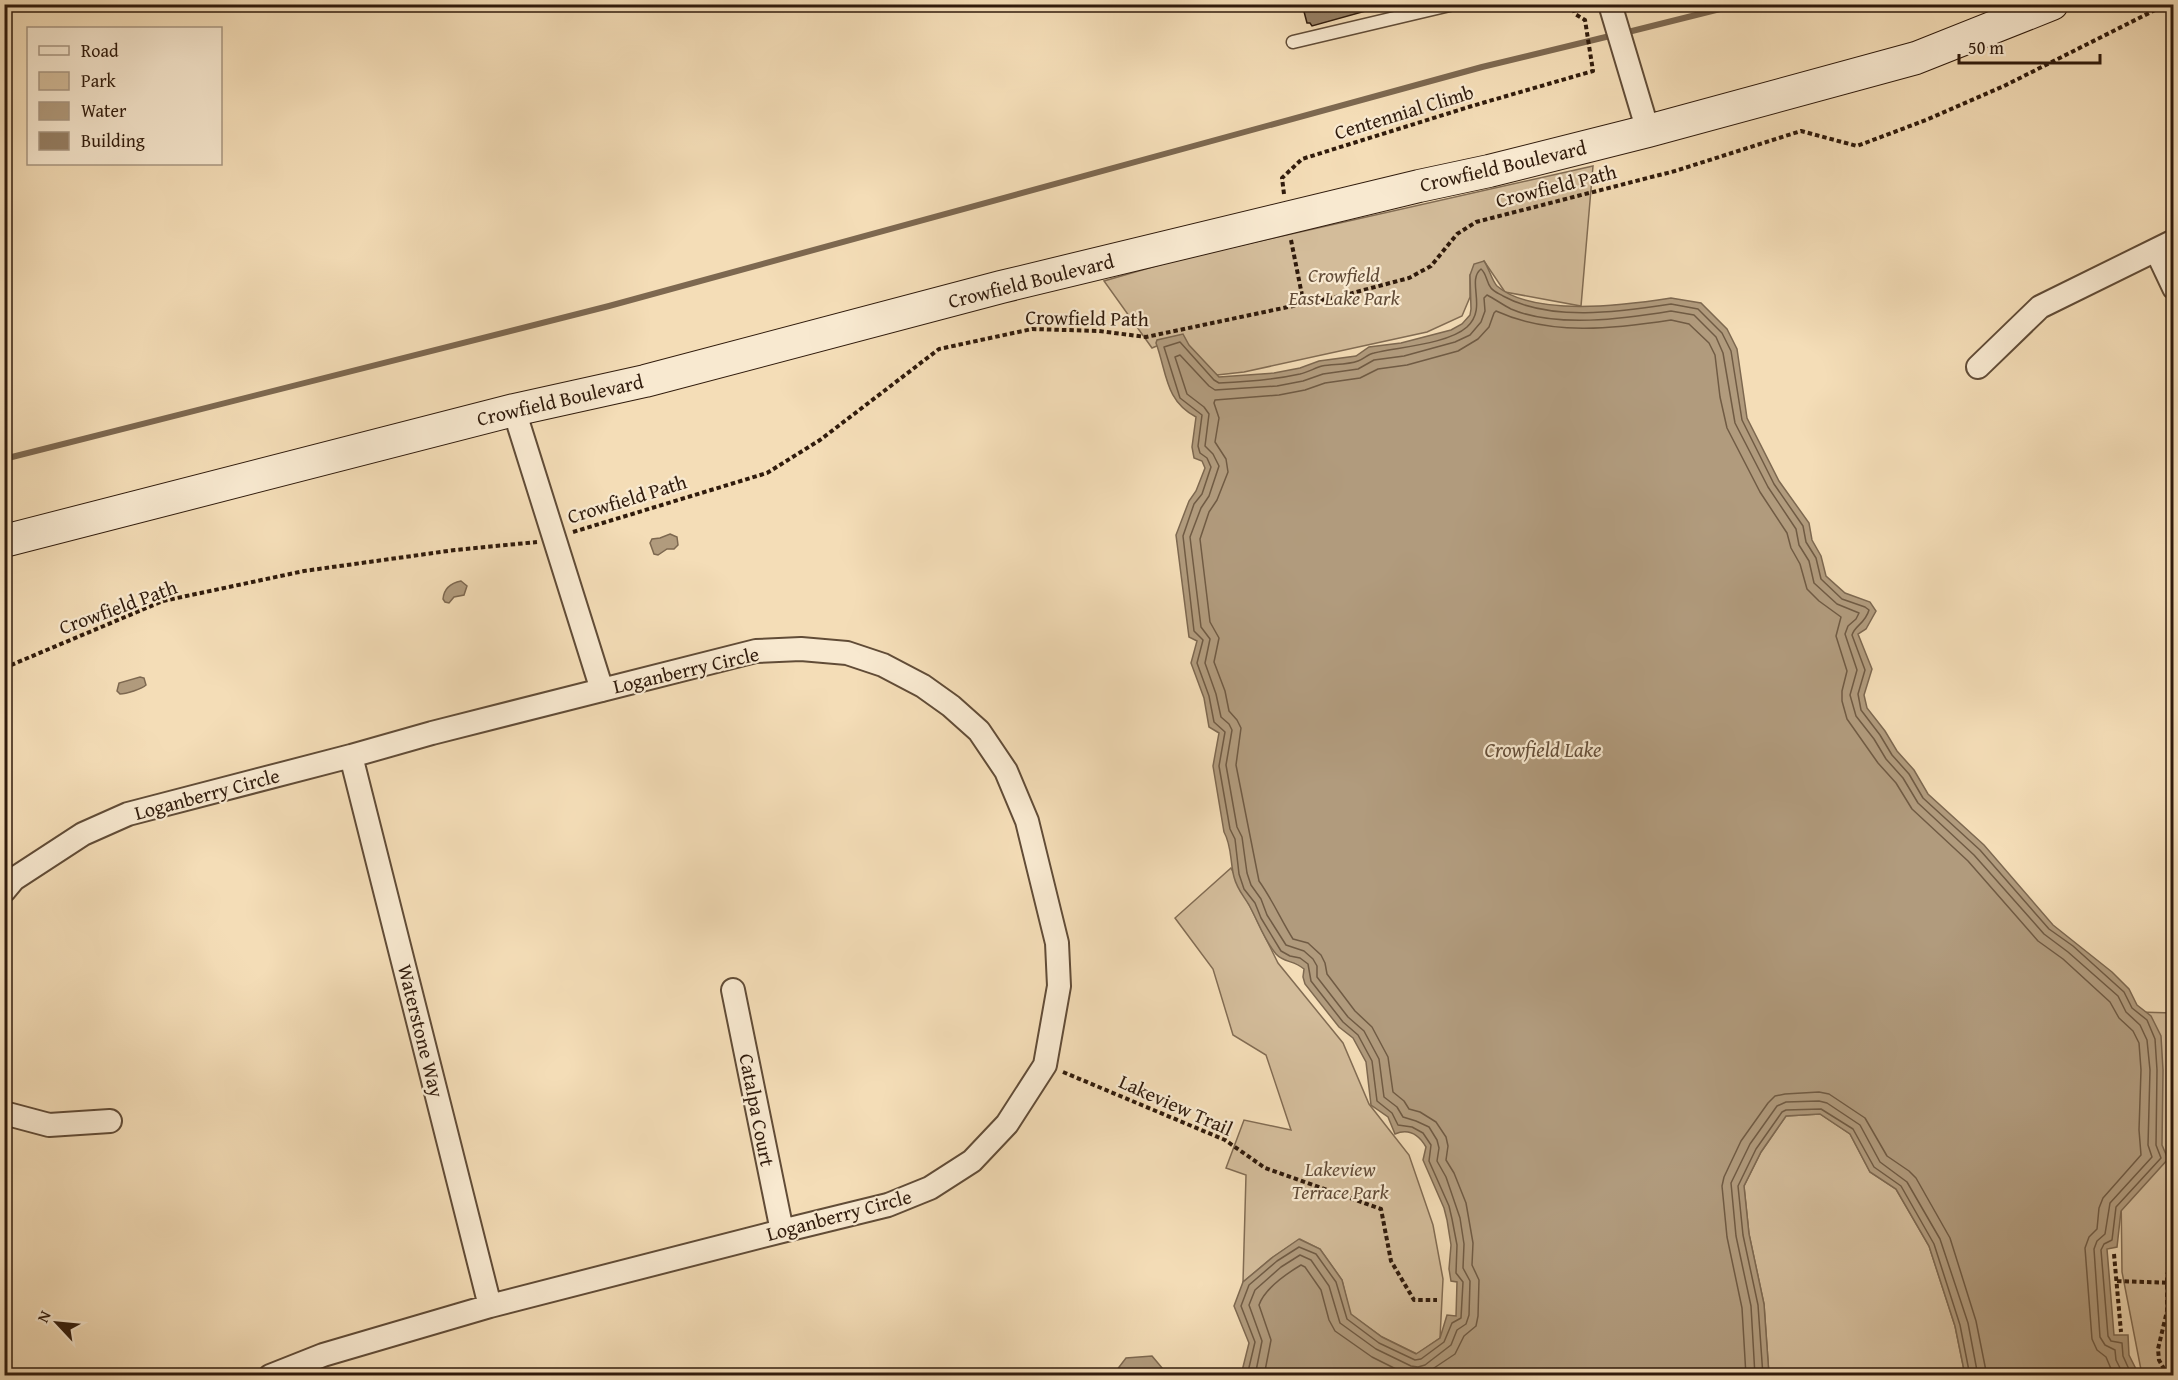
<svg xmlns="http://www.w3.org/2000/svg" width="2178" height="1380" viewBox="0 0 2178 1380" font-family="'Gentium Book Plus',serif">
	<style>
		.green { fill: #d3bc9a; stroke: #826c53; stroke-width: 1.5 }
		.water { fill: #b19b7d; stroke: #7d6850; stroke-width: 1.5 }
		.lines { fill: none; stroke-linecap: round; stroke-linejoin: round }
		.shore { stroke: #705b44; stroke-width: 1.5 }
		.stream { stroke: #7d6850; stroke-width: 6 }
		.building { fill: #968065; stroke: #301b0c; stroke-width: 1.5 }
		.lane-casing { stroke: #614c37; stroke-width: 15 }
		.street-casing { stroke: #614c37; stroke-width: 26 }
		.secondary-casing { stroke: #301b0c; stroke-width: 34 }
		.path { stroke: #301b0c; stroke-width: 4; stroke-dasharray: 4.5 3; stroke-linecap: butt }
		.lane { stroke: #f8e9d0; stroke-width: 12 }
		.street { stroke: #f8e9d0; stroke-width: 22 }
		.secondary { stroke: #f8e9d0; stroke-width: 32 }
		.labels { text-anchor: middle; stroke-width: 4.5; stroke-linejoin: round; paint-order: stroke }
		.street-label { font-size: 20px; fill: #301b0c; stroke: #f8e9d0 }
		.park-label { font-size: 20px; font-style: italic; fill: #614b37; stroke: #f8e9d0 }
		.water-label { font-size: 21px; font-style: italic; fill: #644e39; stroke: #f8e9d0 }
	</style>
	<rect width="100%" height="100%" fill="#f4ddb7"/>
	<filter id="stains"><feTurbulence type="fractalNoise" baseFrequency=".00333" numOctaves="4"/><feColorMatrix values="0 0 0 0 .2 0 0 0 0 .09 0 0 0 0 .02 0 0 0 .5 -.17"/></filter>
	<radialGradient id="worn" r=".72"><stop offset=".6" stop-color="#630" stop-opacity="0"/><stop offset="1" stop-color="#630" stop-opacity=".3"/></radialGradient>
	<path class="green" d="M1593 166 1581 306 1505 292 1484 261 1470 275V297L1462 316 1427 332 1244 372 1217 375 1200 365 1182 335 1152 348 1104 281 1180 259Z
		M1231 868 1278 963 1343 1043 1369 1104 1409 1155 1433 1225 1443 1279 1440 1338 1417 1354 1382 1337 1350 1314 1342 1280 1320 1249 1300 1239 1273 1257 1243 1282 1246 1175 1226 1168 1244 1120 1291 1130 1266 1055 1233 1035 1213 969 1175 918Z
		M2138 1012 2173 1013V1375H2142L2122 1272 2121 1191Z
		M1820 1114 1850 1134 1870 1172 1896 1189 1929 1246 1955 1326 1965 1375H1769L1764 1304 1749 1234 1744 1186 1761 1152 1786 1116Z"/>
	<path class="water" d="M1484 261C1489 268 1492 281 1497 286 1533 317 1627 305 1671 298L1701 303 1727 329 1737 349 1747 418 1779 481 1809 523 1812 540 1821 556 1826 576 1845 593 1870 602 1876 611 1866 629 1858 634 1872 669 1864 695 1867 708 1885 731 1897 751 1914 770 1928 794 1984 845 2053 925 2112 972 2129 989 2137 1005 2151 1016 2161 1036 2163 1070 2162 1145 2168 1159 2121 1211 2117 1247 2107 1249 2114 1335H2128L2129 1355 2139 1375H1965L1955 1326 1929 1246 1896 1189 1870 1172 1850 1134 1820 1114 1786 1116 1761 1152 1744 1186 1749 1234 1764 1304 1769 1375H1241L1249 1343 1234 1306 1243 1282 1273 1257 1299 1239 1320 1249 1342 1280 1351 1314 1382 1337 1416 1354 1440 1338 1447 1315 1456 1316 1457 1282 1451 1281 1449 1269 1451 1245 1447 1220 1444 1208 1423 1160 1426 1147C1419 1135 1409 1128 1395 1134L1388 1117 1371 1105 1366 1062 1353 1038 1339 1027 1305 984 1303 977 1304 969C1294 960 1284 963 1276 954 1264 940 1258 921 1249 905 1243 895 1237 889 1234 877 1230 862 1232 846 1224 832L1213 766 1219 733 1209 727 1204 698 1191 663 1197 641 1189 637 1176 535 1189 501 1196 491 1205 468 1202 461 1194 458 1192 447 1196 417C1165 401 1167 373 1156 343L1157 340 1183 334 1189 345 1219 377 1274 373 1300 368 1319 361 1356 356 1369 347 1401 343 1451 330 1462 324 1470 315 1471 309 1470 275 1474 264Z
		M670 534 677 537 678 545 674 549H667L658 555 654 554 650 543 652 539 660 538Z
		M461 581 467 586 464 595 454 597 449 603 445 602 443 599C444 588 451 583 461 581Z
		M140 677 144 678 146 685C142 689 126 694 120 694L117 691 119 683Z
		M1152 1356 1168 1375H1113L1126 1358Z"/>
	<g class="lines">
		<path class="shore" d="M1247 1376 1255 1342 1241 1306 1249 1285 1277 1261 1299 1247 1316 1254 1336 1282 1347 1319 1379 1343 1415 1360 1421 1359 1444 1342 1452 1323 1461 1318 1463 1282 1456 1273 1457 1245 1452 1219 1449 1206 1429 1161 1431 1145 1423 1133 1412 1127 1398 1125 1392 1113 1377 1101 1372 1061 1358 1035 1343 1022 1311 981 1308 964 1300 958 1290 956 1281 951 1261 918 1255 903 1244 889 1239 874 1235 839 1230 829 1219 766 1225 732 1214 722 1209 696 1197 663 1203 640 1194 631 1183 536 1194 504 1202 494 1211 467 1207 458 1200 453 1198 446 1202 415 1180 398 1164 347 1180 342 1214 380 1219 383C1246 382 1273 380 1300 374 1308 372 1315 368 1322 366 1334 364 1347 365 1358 361 1364 359 1368 354 1374 353 1399 347 1448 344 1467 327 1488 308 1466 281 1481 269 1487 274 1486 282 1491 288 1494 292 1500 294 1503 296 1550 322 1619 312 1671 304L1698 309 1722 333 1731 351 1742 420 1774 484 1803 526 1806 542 1816 558 1821 579 1842 599 1865 607 1869 610C1865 624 1855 625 1852 635L1865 670 1858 694 1861 710 1880 735 1892 755 1909 774 1923 798 1980 850 2049 929 2073 946 2124 992 2132 1008 2147 1020 2155 1039 2157 1070 2156 1145 2161 1158 2116 1207 2112 1240 2104 1244 2101 1250 2108 1336 2111 1341 2122 1343 2123 1356 2132 1376
			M1255 1376 1262 1341 1249 1305 1255 1290 1281 1267 1300 1255 1311 1260 1329 1286 1340 1323 1376 1349 1411 1366 1418 1367 1425 1365 1451 1345 1457 1330 1466 1324 1469 1315 1470 1281 1463 1268 1464 1244 1460 1218 1446 1177 1437 1161 1439 1148 1437 1140 1429 1127 1416 1121 1403 1117 1397 1107 1384 1097 1379 1059 1364 1031 1348 1017 1317 977V966L1313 959 1304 951 1286 945 1267 915 1261 899 1251 885 1247 873 1242 837 1237 827 1226 765 1232 730 1229 724 1221 717 1216 694 1205 663 1210 639 1201 627 1190 537 1201 508 1209 496 1219 466 1213 454 1205 446 1209 414 1204 407 1187 394 1175 357 1180 355 1209 386 1215 390 1277 386 1303 381 1323 374 1358 369 1374 360 1404 356 1455 342 1470 335 1481 322 1485 311 1484 298 1487 295C1495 299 1503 305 1511 309 1555 328 1624 319 1671 311L1694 315 1716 337 1723 353 1735 423 1768 487 1796 529 1799 545 1809 561 1814 583 1837 604 1859 613 1856 619 1848 626 1845 634 1857 670 1850 695 1856 716 1874 739 1886 759 1903 778 1918 803 1974 855 2044 934 2068 952 2118 996 2126 1012 2140 1025 2147 1040 2150 1070 2148 1145 2152 1157 2110 1203 2105 1234 2097 1241 2094 1249 2100 1337 2105 1345 2115 1350 2116 1360 2124 1376
			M1264 1376 1271 1340 1259 1305C1265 1288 1286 1274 1301 1265L1305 1267 1321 1290 1329 1320 1335 1331 1372 1357 1410 1376
			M1422 1376 1455 1354 1464 1336 1476 1326 1478 1316 1479 1280 1472 1265 1473 1243 1466 1203 1454 1173 1446 1160 1448 1146 1446 1137 1436 1122 1420 1112 1409 1109 1404 1101 1393 1092 1388 1057 1372 1027 1355 1011 1327 974 1325 963 1321 955 1308 943 1293 939C1281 920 1272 899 1259 881L1236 765 1241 728 1237 720 1229 711 1225 691 1214 662 1219 638 1210 622 1200 539 1209 512 1217 500 1228 472 1226 459 1215 442 1219 418 1214 403 1215 400 1279 395 1305 390 1325 383 1360 378 1378 369 1407 365 1458 351 1478 339 1489 327 1494 313 1496 311C1551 336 1613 329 1671 320L1689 324 1709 343 1715 355 1720 397 1727 428 1760 492 1787 533 1791 548 1800 564 1807 589 1819 601 1841 617 1836 636 1847 671 1842 691V701L1847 719 1878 763 1896 783 1912 809 1968 861 2038 941 2063 959 2110 1002 2119 1018 2133 1031 2139 1043 2141 1070 2139 1130 2141 1155 2103 1198 2099 1208 2097 1229 2089 1237 2085 1248 2092 1339 2097 1350 2106 1357 2114 1376
			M1746 1376 1742 1308 1727 1237 1722 1186 1724 1177 1741 1141 1768 1103 1775 1096 1785 1094 1819 1092 1829 1094 1865 1118 1887 1156 1909 1171 1916 1178 1950 1238 1976 1321 1987 1376
			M1755 1376 1751 1306 1736 1236 1731 1183 1750 1144 1777 1106 1786 1102 1819 1101 1827 1103 1860 1125 1880 1162 1907 1182 1940 1239 1968 1323 1978 1376
			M1763 1376 1758 1305 1743 1235 1738 1186 1756 1149 1782 1112 1786 1110 1821 1109 1853 1129 1874 1167 1901 1186 1934 1244 1960 1325 1970 1376"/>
		<path class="stream" d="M1624 33 1740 4
			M4 459 609 306 1482 67 1614 35"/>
	</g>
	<path class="building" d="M1302 4H1373V9L1312 26 1310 23H1307Z"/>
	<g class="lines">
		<defs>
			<path id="lane" d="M1293 42 1454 4"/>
			<path id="street" d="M1610 4 1648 131
				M2156 250 2174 288
				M1978 367 2040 307 2174 241
				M514 410 602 690
				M351 756 490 1306
				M4 891 14 879 83 834 128 814 351 756 432 733 756 651 801 649 847 653 883 665 923 686 951 706 979 731 1006 771 1027 821 1057 943 1059 986 1045 1065 1007 1124 972 1161 930 1188 888 1205 782 1231 490 1306 323 1355 270 1376
				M733 990 782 1231
				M4 1113 49 1125 110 1121"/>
			<path id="secondary" d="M4 541 514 410 645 381 1001 287 1419 186 1489 171 1648 131 1916 58 2052 4"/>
		</defs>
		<use href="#lane" class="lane-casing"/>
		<use href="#street" class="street-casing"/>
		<use href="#secondary" class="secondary-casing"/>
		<path class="path" d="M1284 194 1282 178 1302 159 1472 106 1593 71 1585 20 1575 14 1572 4
			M1291 240 1304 305
			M573 532 767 473 820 440 939 349 1032 329 1099 331 1146 337 1345 295 1409 278 1431 266 1457 234 1476 222 1675 171 1801 131 1857 146 1926 120 2004 86 2167 4
			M4 668 163 601 304 571 455 550 537 542
			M1063 1072 1225 1140 1265 1168 1381 1209 1391 1261 1414 1300H1437
			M2114 1254 2121 1332
			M2117 1281 2174 1283
			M2168 1376 2159 1360 2158 1349 2167 1311V1275L2174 1254"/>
		<use href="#lane" class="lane"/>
		<use href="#street" class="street"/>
		<use href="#secondary" class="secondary"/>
	</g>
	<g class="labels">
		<g class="street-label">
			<text transform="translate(1404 112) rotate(-17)" y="7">Centennial Climb</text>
			<text transform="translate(1503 166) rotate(-13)" y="7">Crowfield Boulevard</text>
			<text transform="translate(1556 186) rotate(-14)" y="7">Crowfield Path</text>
			<text transform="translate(1031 281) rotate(-14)" y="7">Crowfield Boulevard</text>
			<text transform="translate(1087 318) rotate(1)" y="7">Crowfield Path</text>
			<text transform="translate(560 400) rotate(-13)" y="7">Crowfield Boulevard</text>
			<text transform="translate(627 499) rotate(-17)" y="7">Crowfield Path</text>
			<text transform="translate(118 607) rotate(-20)" y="7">Crowfield Path</text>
			<text transform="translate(686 670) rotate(-13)" y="7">Loganberry Circle</text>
			<text transform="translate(207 794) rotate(-15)" y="7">Loganberry Circle</text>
			<text transform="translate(421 1031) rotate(76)" y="7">Waterstone Way</text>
			<text transform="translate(1176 1105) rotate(24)" y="7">Lakeview Trail</text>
			<text transform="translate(757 1110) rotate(79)" y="7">Catalpa Court</text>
			<text transform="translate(839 1215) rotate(-15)" y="7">Loganberry Circle</text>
		</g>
		<g class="park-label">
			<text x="1344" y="282">Crowfield<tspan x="1344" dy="23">East Lake Park</tspan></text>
			<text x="1340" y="1176">Lakeview<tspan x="1340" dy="23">Terrace Park</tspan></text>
		</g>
		<g class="water-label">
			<text x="1543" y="757">Crowfield Lake</text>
		</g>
	</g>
	<rect width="2178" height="1380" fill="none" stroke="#f4ddb7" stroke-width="24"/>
	<rect x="6" y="6" width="2166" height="1368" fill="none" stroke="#301b0c" stroke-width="3"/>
	<rect x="12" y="12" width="2154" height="1356" fill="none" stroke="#301b0c" stroke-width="1.5"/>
	<rect x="27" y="27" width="195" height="138" fill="#f8e9d0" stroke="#a89782" stroke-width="1.5"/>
	<rect x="39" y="46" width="30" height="9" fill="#f8e9d0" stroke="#a89782" stroke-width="1.5"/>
	<text x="81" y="57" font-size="18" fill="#301b0c">Road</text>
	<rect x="39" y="72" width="30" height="18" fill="#d3bc9a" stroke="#a89782" stroke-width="1.5"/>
	<text x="81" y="87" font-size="18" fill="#301b0c">Park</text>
	<rect x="39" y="102" width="30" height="18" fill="#b19b7d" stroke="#a89782" stroke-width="1.5"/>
	<text x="81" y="117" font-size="18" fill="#301b0c">Water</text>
	<rect x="39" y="132" width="30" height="18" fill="#968065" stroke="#a89782" stroke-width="1.5"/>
	<text x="81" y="147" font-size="18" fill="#301b0c">Building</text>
	<g transform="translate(57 1323) rotate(296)" stroke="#f8e9d0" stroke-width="4.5" paint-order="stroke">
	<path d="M0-4.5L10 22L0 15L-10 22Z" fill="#301b0c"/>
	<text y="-9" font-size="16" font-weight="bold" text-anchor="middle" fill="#301b0c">N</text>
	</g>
	<path d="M1959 54v9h141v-9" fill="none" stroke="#301b0c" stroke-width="3"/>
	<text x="1968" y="54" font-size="18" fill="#301b0c" stroke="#f8e9d0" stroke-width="4.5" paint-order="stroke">50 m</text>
	<rect width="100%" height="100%" filter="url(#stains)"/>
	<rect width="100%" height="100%" fill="url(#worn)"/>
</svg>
